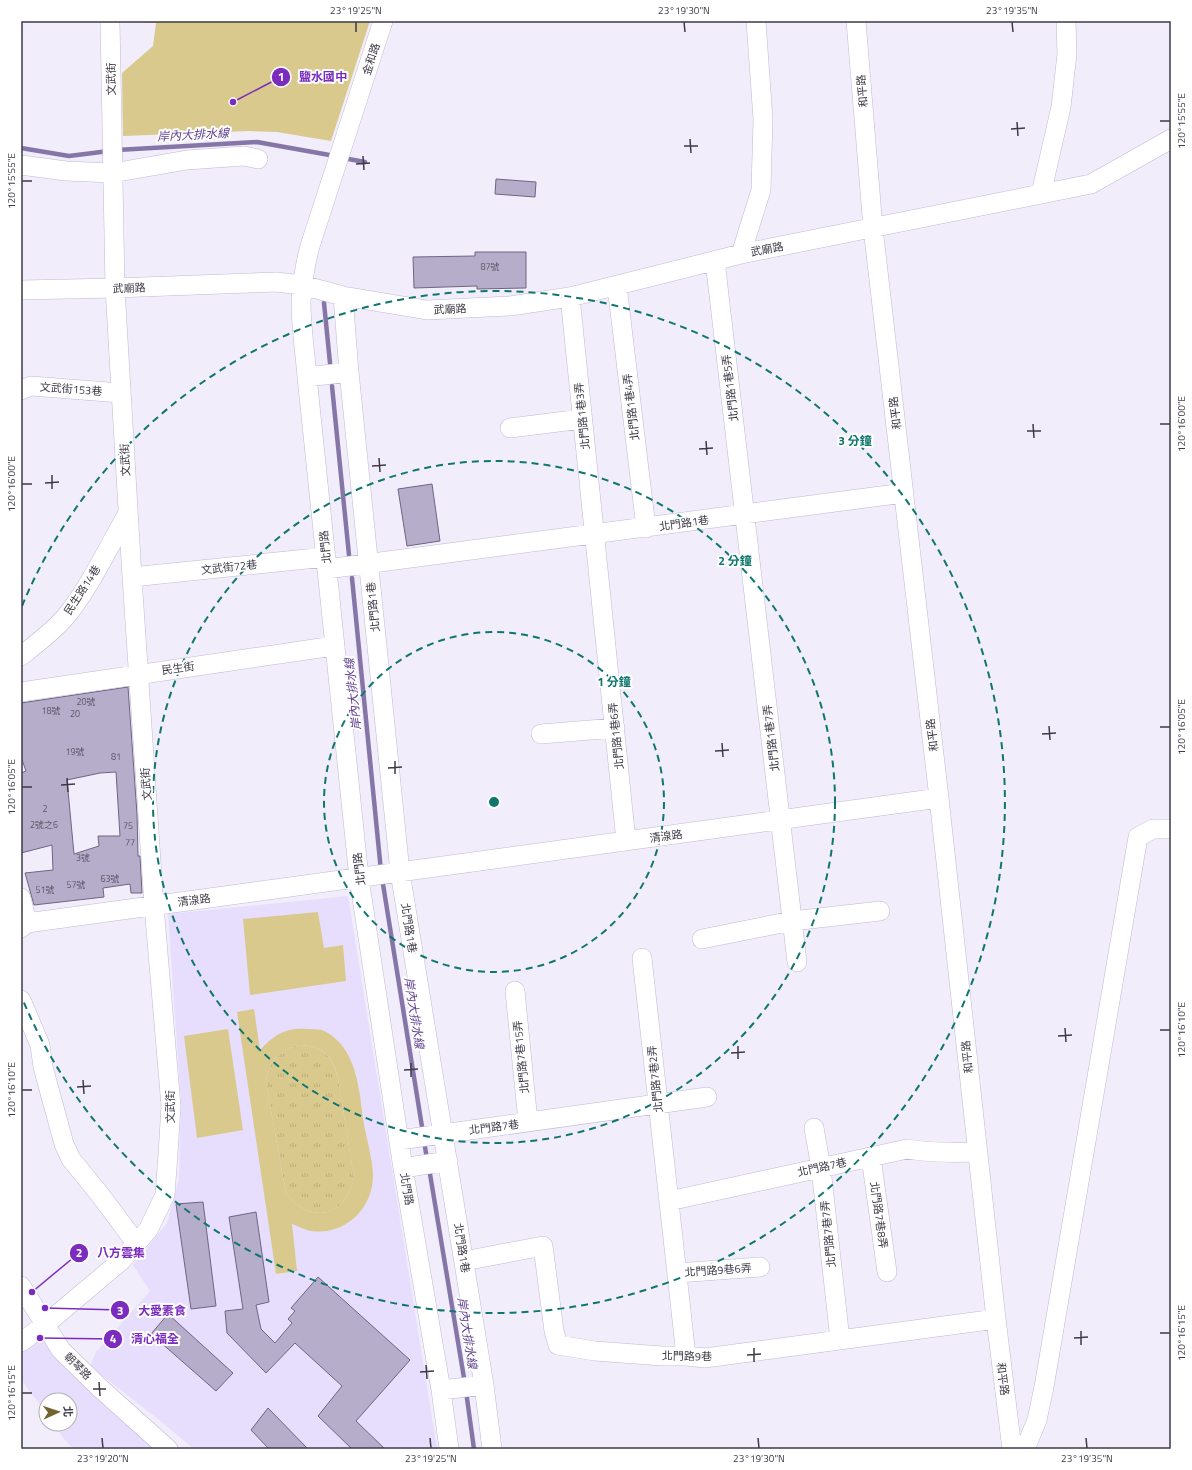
<svg xmlns="http://www.w3.org/2000/svg" width="1192" height="1470" viewBox="0 0 1192 1470" font-family="'Titillium Web','Noto Sans TC',sans-serif">
	<style>
		.built { fill: #e7defd }
		.grass { fill: url(#grass-tufts) }
		.pitch { fill: #d9c98c; fill-rule: evenodd }
		.lines { fill: none; stroke-linecap: round; stroke-linejoin: round }
		.stream { stroke: #8676a8; stroke-width: 4.5 }
		.building { fill: #b6adcb; stroke: #6e6581; fill-rule: evenodd }
		.minor-casing { stroke: #c2b8d7; stroke-width: 20 }
		.minor { stroke: #fff; stroke-width: 19 }
		.ticks { fill: none; stroke: #3e3a47; stroke-width: 1.5 }
		.ring { fill: none; stroke: #0f766e; stroke-width: 2; stroke-dasharray: 7 5 }
		.labels { text-anchor: middle; stroke-width: 4; stroke-linejoin: round; paint-order: stroke }
		.number-label { font-size: 9px; fill: #5c5768 }
		.street-label { font-size: 11px; fill: #3e3a47; stroke: #fff }
		.water-label { font-size: 12px; font-style: italic; fill: #5f408f; stroke: #fff }
		.centre { fill: #0f766e; stroke: #fff; stroke-width: 2 }
		.ring-label { font-size: 12px; text-anchor: middle; font-weight: bold; fill: #0f766e; stroke: #fff; stroke-width: 4; stroke-linejoin: round; paint-order: stroke }
		.leader { fill: none; stroke: #7b2cbf; stroke-width: 1.5 }
		.callout-dot { fill: #7b2cbf; stroke: #fff; stroke-width: 1.5 }
		.mark-label { font-size: 12px; text-anchor: middle; font-weight: bold; fill: #fff }
		.callout-label { font-size: 12px; text-anchor: middle; font-weight: bold; fill: #7b2cbf; stroke: #fff; stroke-width: 4; stroke-linejoin: round; paint-order: stroke }
		.neatline { fill: none; stroke: #3e3a47; stroke-width: 1.5 }
		.ticks-label { font-size: 10px; text-anchor: middle; fill: #3e3a47 }
	</style>
	<defs>
		<pattern id="grass-tufts" width="24" height="20" patternUnits="userSpaceOnUse"><rect width="24" height="20" fill="#d9c98c"/><path d="M3 7l-1-3M5 7V3M7 7l1-3M15 17l-1-3M17 17v-4M19 17l1-3" fill="none" stroke="#bbad7a"/></pattern>
	</defs>
	<rect width="100%" height="100%" fill="#f1edfa"/>
	<path class="built" d="M348 896 437 1449H194L158 1419 90 1366 96 1352 150 1291 133 1265 167 1223 179 1179 181 1103 168 914Z
		M46 1324 169 1449H74L63 1438 55 1424H70V1400H46V1412L21 1380V1342Z"/>
	<path class="grass" d="M298 1045C323 1046 330 1054 338 1077L354 1178C345 1217 312 1225 286 1194L266 1082C269 1061 278 1052 298 1045Z"/>
	<path class="pitch" d="M121 21H370L331 141 277 132 249 131 123 136 122 73 153 46 156 23Z
		M318 912 324 948 343 945 346 981 250 995 243 919Z
		M254 1009 260 1050C274 1035 285 1027 307 1029 311 1029 317 1029 322 1030 358 1046 359 1091 364 1125 367 1139 373 1162 373 1176 373 1209 344 1236 311 1231 305 1230 298 1226 292 1224L297 1271 276 1274 237 1012ZM298 1045C323 1046 331 1054 338 1077L354 1178C345 1217 312 1225 286 1194L266 1082C269 1061 278 1052 298 1045Z
		M228 1029 243 1130 197 1138 184 1036Z"/>
	<g class="lines">
		<path class="stream" d="M21 148 69 156 109 151
			M117 150 257 142 335 156
			M343 158 365 162
			M324 303 330 363
			M332 386 349 555
			M352 578 381 871
			M382 878 423 1133
			M424 1141 427 1159
			M429 1168 465 1384
			M466 1391 474 1449"/>
	</g>
	<path class="building" d="M496 179 536 182 535 197 495 194Z
		M475 252H526V288L477 289V286L414 288 413 257 475 256Z
		M432 484 440 541 407 546 398 489Z
		M128 687 137 814 138 856H140L142 893H131L130 884 103 888 104 897 34 905 25 873 53 870 52 845 21 853V773L26 771 21 757V703ZM116 772 120 836H98L99 846 74 854 67 780 100 773Z
		M203 1202 216 1306 191 1309 176 1204Z
		M256 1212 269 1302 256 1305 261 1329 275 1343 292 1323 288 1319 295 1311 291 1308 318 1277 410 1360 356 1421 385 1449H352L318 1416 342 1386 295 1343 266 1373 227 1333 225 1311 243 1309 229 1217Z
		M168 1314 233 1373 216 1391 151 1334Z
		M268 1408 308 1449H269L251 1430Z"/>
	<g class="lines">
		<defs>
			<path id="minor" d="M383 21 310 246C305 265 302 283 301 302 301 327 305 352 307 377L359 878 403 1168 441 1390 449 1449
				M856 21 873 228 939 798 996 1319 1012 1449
				M21 165 66 171 112 173 187 160 244 156 258 159
				M1041 194 1061 107 1067 54 1066 21
				M741 254 761 190 763 119 756 21
				M715 261 797 962
				M617 286 646 528
				M21 290 115 288 276 282 302 285 343 296 427 310 510 306 570 297 741 254 1091 184 1171 139
				M343 296 349 372 400 872 484 1385 492 1449
				M570 297 626 841
				M307 377 349 372
				M21 390 31 386 121 393
				M510 428 582 419
				M327 569 904 493
				M132 577 326 557
				M21 656C35 645 56 629 67 615 91 585 109 546 128 513
				M21 692 334 646
				M541 734 615 728
				M21 898 27 923
				M21 928 27 923 939 798
				M702 939 792 921 880 911
				M642 958 686 1356
				M515 991 528 1122
				M21 1000 40 1045 43 1067 64 1144 71 1159 101 1196 136 1243
				M814 1128 821 1168 840 1340
				M399 1140 707 1097
				M871 1157 887 1272
				M403 1168 448 1161
				M669 1201 907 1149C932 1153 952 1153 977 1152
				M464 1261 543 1246 554 1331 558 1345 595 1351 662 1356H686L705 1358 996 1319
				M677 1273 760 1267
				M21 1286 61 1350 101 1389 168 1449
				M21 1342 46 1324 122 1260 148 1230 165 1195 168 1154 171 1106 154 906 132 577 115 288 110 21
				M441 1390 484 1385
				M1025 1449 1037 1420 1044 1387 1138 837 1153 829H1171"/>
		</defs>
		<use href="#minor" class="minor-casing"/>
		<use href="#minor" class="minor"/>
	</g>
	<path class="ticks" d="M356 22V32M684 22 685 32M1012 22 1013 32M1160 121H1170M1017 122 1018 136M1011 129 1025 128M690 139 691 153M684 146H698M363 156 364 170M356 164 370 163M22 181H32M1033 424 1034 438M1160 424H1170M1027 431H1041M706 441 707 455M699 449 713 448M379 458 380 472M372 466 386 465M52 475V489M45 483 59 482M22 484H32M1049 726 1050 740M1160 727H1170M1042 734 1056 733M722 743 723 757M715 751 729 750M395 761V774M388 768 402 767M67 778 68 792M61 785 75 784M22 787H32M1065 1028 1066 1042M1160 1030H1170M1058 1036 1072 1035M738 1046V1059M731 1053 745 1052M411 1063V1077M404 1070 418 1069M83 1080 84 1094M77 1087 91 1086M22 1090H32M1081 1331V1345M1160 1333H1170M1074 1338 1088 1337M754 1348V1362M747 1355 761 1354M426 1365 427 1379M420 1372 434 1371M99 1382 100 1396M93 1389H106M22 1393H32M102 1438 103 1448M430 1438 431 1448M758 1438 759 1448M1086 1438 1087 1448"/>
	<g class="ring">
		<circle cx="494" cy="802" r="170"/>
		<circle cx="494" cy="802" r="341"/>
		<path d="M22 606A511 511 0 1 1 22 998"/>
	</g>
	<g class="labels">
		<g class="number-label">
			<text x="490" y="270">87號</text>
			<text x="86" y="705">20號</text>
			<text x="51" y="714">18號</text>
			<text x="75" y="717">20</text>
			<text x="75" y="755">19號</text>
			<text x="116" y="760">81</text>
			<text x="45" y="812">2</text>
			<text x="44" y="828">2號之6</text>
			<text x="128" y="829">75</text>
			<text x="130" y="846">77</text>
			<text x="83" y="861">3號</text>
			<text x="110" y="882">63號</text>
			<text x="76" y="888">57號</text>
			<text x="45" y="893">51號</text>
		</g>
		<g class="street-label">
			<text transform="translate(371 59) rotate(-72)" y="4">金和路</text>
			<text transform="translate(111 79) rotate(-91)" y="4">文武街</text>
			<text transform="translate(862 91) rotate(-95)" y="4">和平路</text>
			<text transform="translate(767 249) rotate(-11)" y="4">武廟路</text>
			<text transform="translate(129 288) rotate(-2)" y="4">武廟路</text>
			<text transform="translate(450 309) rotate(-3)" y="4">武廟路</text>
			<text transform="translate(730 388) rotate(-97)" y="4">北門路1巷5弄</text>
			<text transform="translate(71 389) rotate(4)" y="4">文武街153巷</text>
			<text transform="translate(631 407) rotate(-97)" y="4">北門路1巷4弄</text>
			<text transform="translate(895 413) rotate(-97)" y="4">和平路</text>
			<text transform="translate(582 416) rotate(-96)" y="4">北門路1巷3弄</text>
			<text transform="translate(125 460) rotate(-93)" y="4">文武街</text>
			<text transform="translate(684 523) rotate(-8)" y="4">北門路1巷</text>
			<text transform="translate(325 547) rotate(-96)" y="4">北門路</text>
			<text transform="translate(229 567) rotate(-6)" y="4">文武街72巷</text>
			<text transform="translate(82 590) rotate(-57)" y="4">民生路14巷</text>
			<text transform="translate(373 607) rotate(-96)" y="4">北門路1巷</text>
			<text transform="translate(178 668) rotate(-8)" y="4">民生街</text>
			<text transform="translate(932 735) rotate(-97)" y="4">和平路</text>
			<text transform="translate(616 736) rotate(-96)" y="4">北門路1巷6弄</text>
			<text transform="translate(771 738) rotate(-97)" y="4">北門路1巷7弄</text>
			<text transform="translate(146 784) rotate(-94)" y="4">文武街</text>
			<text transform="translate(666 836) rotate(-8)" y="4">清湶路</text>
			<text transform="translate(359 869) rotate(-97)" y="4">北門路</text>
			<text transform="translate(194 900) rotate(-8)" y="4">清湶路</text>
			<text transform="translate(409 928) rotate(81)" y="4">北門路1巷</text>
			<text transform="translate(521 1057) rotate(-96)" y="4">北門路7巷15弄</text>
			<text transform="translate(967 1057) rotate(-96)" y="4">和平路</text>
			<text transform="translate(655 1079) rotate(-96)" y="4">北門路7巷2弄</text>
			<text transform="translate(170 1107) rotate(-90)" y="4">文武街</text>
			<text transform="translate(494 1127) rotate(-7)" y="4">北門路7巷</text>
			<text transform="translate(822 1167) rotate(-12)" y="4">北門路7巷</text>
			<text transform="translate(407 1189) rotate(80)" y="4">北門路</text>
			<text transform="translate(879 1215) rotate(82)" y="4">北門路7巷8弄</text>
			<text transform="translate(828 1234) rotate(-96)" y="4">北門路7巷7弄</text>
			<text transform="translate(462 1248) rotate(81)" y="4">北門路1巷</text>
			<text transform="translate(718 1270) rotate(-4)" y="4">北門路9巷6弄</text>
			<text transform="translate(687 1356) rotate(1)" y="4">北門路9巷</text>
			<text transform="translate(78 1366) rotate(45)" y="4">朝琴路</text>
			<text transform="translate(1003 1379) rotate(83)" y="4">和平路</text>
		</g>
		<g class="water-label">
			<text transform="translate(193 135) rotate(-3)" y="4">岸內大排水線</text>
			<text transform="translate(353 694) rotate(-96)" y="4">岸內大排水線</text>
			<text transform="translate(414 1013) rotate(81)" y="4">岸內大排水線</text>
			<text transform="translate(467 1333) rotate(81)" y="4">岸內大排水線</text>
		</g>
	</g>
	<circle cx="494" cy="802" r="6" class="centre"/>
	<g class="ring-label">
		<text x="855" y="445">3 分鐘</text>
		<text x="735" y="565">2 分鐘</text>
		<text x="614" y="686">1 分鐘</text>
	</g>
	<path class="leader" d="M233 102L281 77M32 1292L79 1253M45 1308L120 1310M40 1338L113 1339"/>
	<g class="callout-dot">
		<circle cx="233" cy="102" r="4"/>
		<circle cx="32" cy="1292" r="4"/>
		<circle cx="45" cy="1308" r="4"/>
		<circle cx="40" cy="1338" r="4"/>
		<circle cx="281" cy="77" r="10"/>
		<circle cx="79" cy="1253" r="10"/>
		<circle cx="120" cy="1310" r="10"/>
		<circle cx="113" cy="1339" r="10"/>
	</g>
	<g class="mark-label">
		<text x="281" y="81">1</text>
		<text x="79" y="1257">2</text>
		<text x="120" y="1315">3</text>
		<text x="113" y="1343">4</text>
	</g>
	<g class="callout-label">
		<text x="323" y="81">鹽水國中</text>
		<text x="121" y="1257">八方雲集</text>
		<text x="162" y="1315">大愛素食</text>
		<text x="155" y="1343">清心福全</text>
	</g>
	<rect width="1192" height="1470" fill="none" stroke="#ffffff" stroke-width="44"/>
	<g transform="translate(58 1412) rotate(87)"><circle r="19" fill="#ffffff" stroke="#b2b0b5"/>
	<path d="M0-3L7 15L0 10L-7 15Z" fill="#716431"/>
	<text y="-6" font-size="11" font-weight="bold" text-anchor="middle" fill="#3e3a47">北</text>
	</g>
	<rect x="22" y="22" width="1148" height="1426" class="neatline"/>
	<g class="ticks-label">
		<text x="356" y="14">23°19'25"N</text>
		<text x="684" y="14">23°19'30"N</text>
		<text x="1012" y="14">23°19'35"N</text>
		<text transform="translate(1181 121) rotate(-90)" y="4">120°15'55"E</text>
		<text transform="translate(11 181) rotate(-90)" y="4">120°15'55"E</text>
		<text transform="translate(1181 424) rotate(-90)" y="4">120°16'00"E</text>
		<text transform="translate(11 484) rotate(-90)" y="4">120°16'00"E</text>
		<text transform="translate(1181 727) rotate(-90)" y="4">120°16'05"E</text>
		<text transform="translate(11 787) rotate(-90)" y="4">120°16'05"E</text>
		<text transform="translate(1181 1030) rotate(-90)" y="4">120°16'10"E</text>
		<text transform="translate(11 1090) rotate(-90)" y="4">120°16'10"E</text>
		<text transform="translate(1181 1333) rotate(-90)" y="4">120°16'15"E</text>
		<text transform="translate(11 1393) rotate(-90)" y="4">120°16'15"E</text>
		<text x="103" y="1462">23°19'20"N</text>
		<text x="431" y="1462">23°19'25"N</text>
		<text x="759" y="1462">23°19'30"N</text>
		<text x="1087" y="1462">23°19'35"N</text>
	</g>
</svg>
